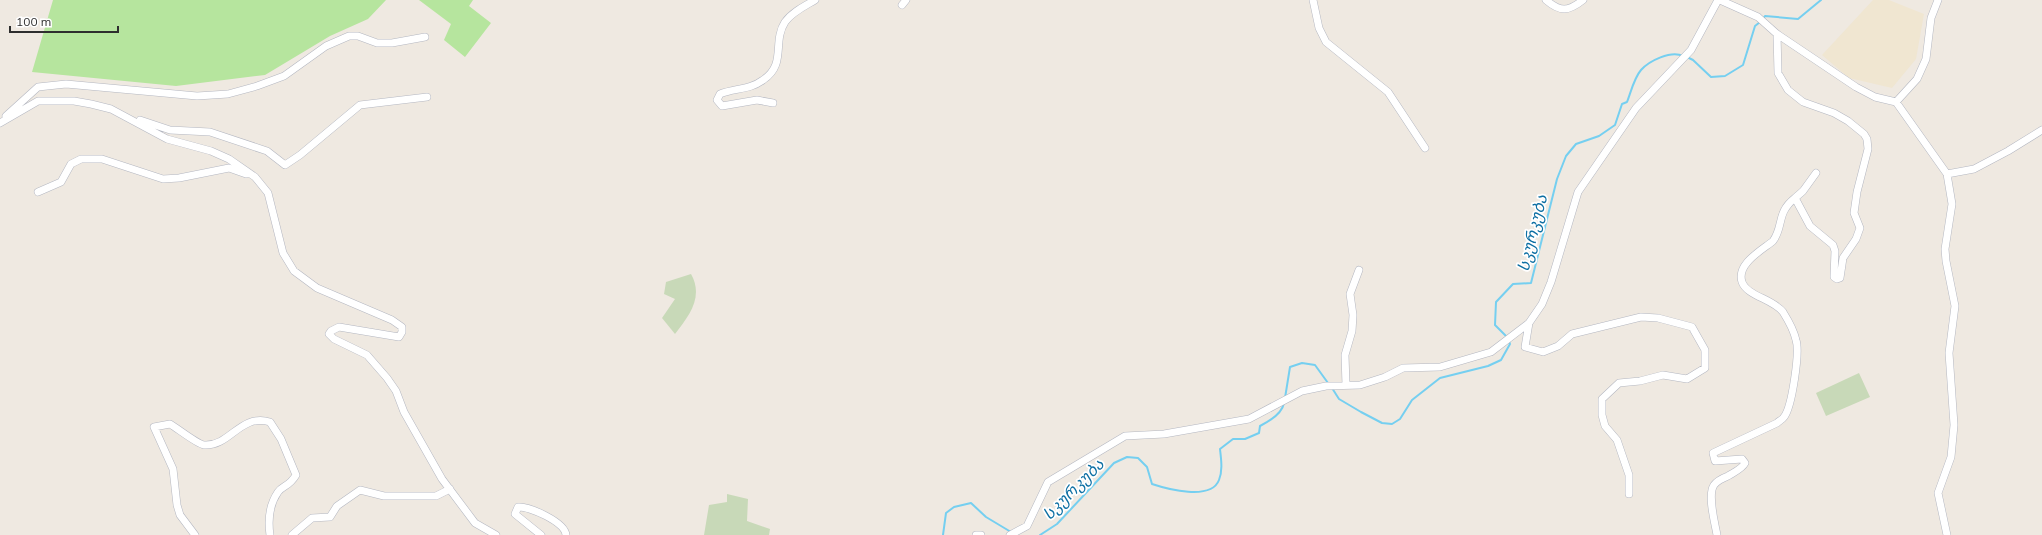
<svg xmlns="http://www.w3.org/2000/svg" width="2042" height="535" viewBox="0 0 2042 535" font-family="Mulish,'Noto Sans Georgian',sans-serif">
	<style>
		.education { fill: #f0e6d1 }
		.green { fill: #b6e59e }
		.cemetery { fill: #c8d9b8 }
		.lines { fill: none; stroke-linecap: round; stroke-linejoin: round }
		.stream { stroke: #75cff0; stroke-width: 2 }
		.street-casing { stroke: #b4b7c1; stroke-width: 8 }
		.street { stroke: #fff; stroke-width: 7 }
		.labels { text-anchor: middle; stroke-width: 3.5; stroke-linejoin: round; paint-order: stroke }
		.water-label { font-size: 16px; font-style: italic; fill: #0d6fa3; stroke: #fff }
	</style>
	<rect width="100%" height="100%" fill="#efe9e1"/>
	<path class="education" d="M1873 0H1889L1924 14 1916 59 1892 88 1849 78 1822 55Z"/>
	<path class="green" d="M53 0H386L368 19 330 36 265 75 176 86 32 72Z
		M419 0H473L469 6 491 23 465 57 444 40 451 24Z"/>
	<path class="cemetery" d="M691 274C704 297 689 316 675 334L662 318 675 299 664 294 666 282Z
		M1859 373 1870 397 1826 416 1816 393Z
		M727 494 748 499 747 521 770 529 769 535H704L709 505 727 502Z"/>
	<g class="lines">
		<path class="stream" d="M1763 19 1765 16 1798 19 1821 0
			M1687 57 1693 60 1711 77 1725 76 1743 65 1755 26 1760 22
			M1507 337 1495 325 1496 302 1513 284 1531 283 1557 179 1566 156 1576 144 1599 136 1615 125 1622 104 1627 102C1631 92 1634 78 1641 70 1649 61 1671 50 1683 56
			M1332 388 1339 399 1361 412 1382 423 1392 424 1400 419 1412 400 1440 378 1488 366 1501 360 1510 344 1509 341
			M1285 398 1290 367 1302 363 1315 365 1328 383
			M943 535 946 513 954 507 971 503 986 517 1011 532
			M1040 535 1057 524 1114 463 1127 457 1138 458 1147 467 1152 484C1167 489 1211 501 1219 480 1223 470 1221 459 1220 449L1233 439H1245L1259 433 1260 426C1270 421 1282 414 1284 403"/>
		<defs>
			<path id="street" d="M1313 0 1319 28 1326 42 1388 92 1425 148
				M1546 0C1560 12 1568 12 1583 0
				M1720 0 1758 17 1777 34 1856 87 1875 97 1896 102 1947 174 1952 204 1945 249 1946 261 1955 306 1949 353 1954 425 1951 457 1938 493 1947 535
				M902 5 906 0
				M1777 34 1778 73 1788 90 1803 102 1834 113 1848 121 1864 134 1867 139 1868 149 1857 192 1854 213 1860 228 1856 239 1843 258 1840 278 1837 279 1834 277 1835 251 1833 245 1810 226 1795 198 1803 191 1816 173
				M1896 102 1917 79 1926 59 1931 18 1938 0
				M773 103 757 100 722 106 717 100 720 94C734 88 750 90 763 80 787 64 772 42 785 22 792 12 805 6 815 0
				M6 116 38 87 66 84 197 96 228 94 257 86 284 76 326 46 349 36H358L377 43H392L425 37
				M140 120 170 130 210 132 267 151 285 165 300 155 360 105 427 97
				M0 123 38 101H74L91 104 111 109 167 139 211 151 229 159 255 177 268 193 283 253 294 271 317 288 392 320 402 327V332L399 337 339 327 331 331 329 334 334 339 367 355 387 378 396 391 404 412 442 479 475 523 496 535
				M1947 174 1974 169 2008 151 2042 130
				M38 192 61 182 71 164 81 159H102L163 179 179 178 229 168 246 174
				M1529 323 1525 347 1543 352 1558 346 1572 334 1641 317 1658 318 1692 327 1705 350V368L1687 379 1663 375 1640 381 1619 383 1602 399V415L1605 426 1617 440 1629 475V494
				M1346 385 1345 355 1352 331 1353 315 1350 294 1359 270
				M195 535 180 515 177 505 173 469 154 427 170 424C177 428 197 444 204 445 230 447 240 413 270 422L281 439 296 475C289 487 283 485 278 492 269 505 268 521 270 535
				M292 535 312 518 330 517 337 506 360 490 384 496H436L450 489
				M541 535 515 514 518 507C529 506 565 522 566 535
				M976 535H981
				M1010 535 1027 526 1048 482 1125 436 1164 434 1249 419 1302 391 1326 386 1360 385 1385 377 1403 368 1440 367 1491 352 1529 323 1542 304 1551 282 1578 192 1636 108 1691 50 1718 0
				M1717 535C1715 523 1707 495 1714 485 1717 481 1723 478 1728 476 1734 472 1742 469 1745 463L1742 459 1715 461 1713 453 1777 423C1779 421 1783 419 1784 417 1792 407 1800 352 1796 340 1794 331 1788 320 1783 312 1773 299 1747 296 1742 282 1736 264 1762 250 1773 241 1784 226 1776 213 1795 198"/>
		</defs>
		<use href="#street" class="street-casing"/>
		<use href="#street" class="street"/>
	</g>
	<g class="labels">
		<g class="water-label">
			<text transform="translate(1532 233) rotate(-76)" y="6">სკურკუბა</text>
			<text transform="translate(1073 489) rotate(-45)" y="6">სკურკუბა</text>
		</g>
	</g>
	<path d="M10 26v6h108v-6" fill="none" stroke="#2e2e2e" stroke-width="2"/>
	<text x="16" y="26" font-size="12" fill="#2e2e2e" stroke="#ffffff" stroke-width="3" paint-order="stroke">100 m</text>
</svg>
